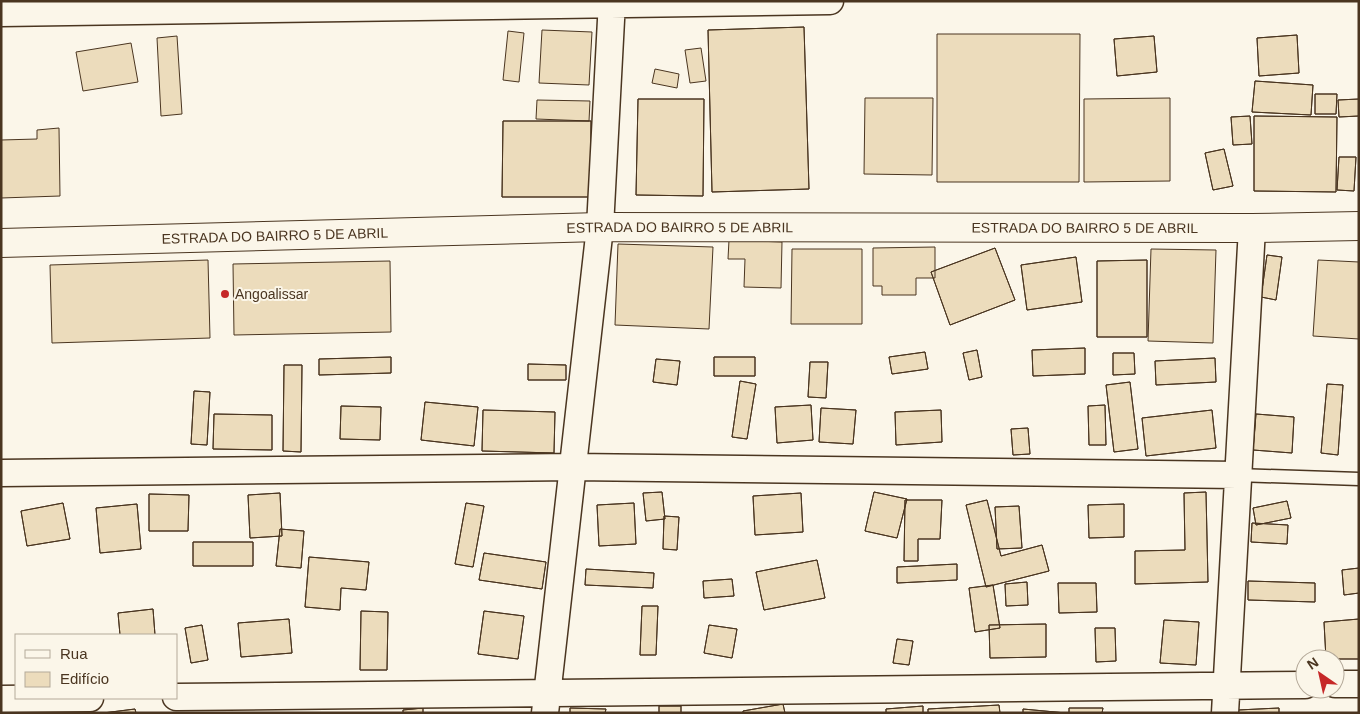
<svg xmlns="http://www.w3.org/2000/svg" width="1360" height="714" viewBox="0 0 1360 714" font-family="Helvetica,sans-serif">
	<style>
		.building { fill: #ecdcbc; stroke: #4a3520 }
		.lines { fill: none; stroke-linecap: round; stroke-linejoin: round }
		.service-casing { stroke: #4a3520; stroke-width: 15 }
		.minor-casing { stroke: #4a3520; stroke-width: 29 }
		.tertiary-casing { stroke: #4a3520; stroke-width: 30 }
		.service { stroke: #fbf6e9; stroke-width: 12 }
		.minor { stroke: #fbf6e9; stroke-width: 26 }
		.tertiary { stroke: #fbf6e9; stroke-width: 28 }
		.poi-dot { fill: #c62828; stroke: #fbf6e9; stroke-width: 2 }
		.labels { text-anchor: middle; stroke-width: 4; stroke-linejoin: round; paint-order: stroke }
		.street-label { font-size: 14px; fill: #4a3520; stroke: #fbf6e9 }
		.poi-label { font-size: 14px; fill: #4a3520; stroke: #fbf6e9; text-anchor: start }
	</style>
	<rect width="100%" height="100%" fill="#fbf6e9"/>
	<path class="building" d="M804 27 809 189 712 192 708 30Z
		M804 27 809 189 712 192 708 30Z
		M542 30 592 32 589 85 539 83Z
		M508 31 524 33 519 82 503 80Z
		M937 34H1080L1079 182H937Z
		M1297 35 1299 73 1259 76 1257 38Z
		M1297 35 1299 73 1259 76 1257 38Z
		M177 36 182 114 161 116 157 38Z
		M1154 36 1157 72 1117 76 1114 39Z
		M1154 36 1157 72 1117 76 1114 39Z
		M131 43 138 82 83 91 76 52Z
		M701 48 706 81 690 83 685 50Z
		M655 69 679 74 677 88 652 83Z
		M1255 81 1313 85 1311 115 1252 112Z
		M1255 81 1313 85 1311 115 1252 112Z
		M1315 94H1337L1336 114H1315Z
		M1315 94H1337L1336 114H1315Z
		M865 98H933L932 175 864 174Z
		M1170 98V181L1084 182V99Z
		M638 99H704L703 196 636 195Z
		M638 99H704L703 196 636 195Z
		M1359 99V116L1339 117 1338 100Z
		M1359 99V116L1339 117 1338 100Z
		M537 100 590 101 589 121 536 119Z
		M1250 116 1252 144 1233 145 1231 117Z
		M1250 116 1252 144 1233 145 1231 117Z
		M1254 116 1337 117 1336 192 1254 191Z
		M1254 116 1337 117 1336 192 1254 191Z
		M503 121H591V197H502Z
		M503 121H591V197H502Z
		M59 128 60 196 1 198V140L37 139V130Z
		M1224 149 1233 186 1213 190 1205 153Z
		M1224 149 1233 186 1213 190 1205 153Z
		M1339 157H1356L1354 191 1337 190Z
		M1339 157H1356L1354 191 1337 190Z
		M729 240 782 242 781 288 744 287 745 259H728Z
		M618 244 713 247 709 329 615 325Z
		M935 247V278H916V295H882V286H873V248Z
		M995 248 1015 300 950 325 931 272Z
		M995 248 1015 300 950 325 931 272Z
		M792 249H862V324H791Z
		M1151 249 1216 250 1213 343 1148 341Z
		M1267 255 1282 257 1276 300 1261 297Z
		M1267 255 1282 257 1276 300 1261 297Z
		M1076 257 1082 302 1027 310 1021 265Z
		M1076 257 1082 302 1027 310 1021 265Z
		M208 260 210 338 52 343 50 265Z
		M1147 260V337H1097V261Z
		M1147 260V337H1097V261Z
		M1318 260 1359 262V339L1313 336Z
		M390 261 391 332 234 335 233 264Z
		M1085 348V374L1033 376 1032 350Z
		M1085 348V374L1033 376 1032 350Z
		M977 350 982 377 969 380 963 353Z
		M977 350 982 377 969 380 963 353Z
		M925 352 928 369 892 374 889 357Z
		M925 352 928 369 892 374 889 357Z
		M1113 353H1134L1135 374 1113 375Z
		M1113 353H1134L1135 374 1113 375Z
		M391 357V373L319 375V359Z
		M391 357V373L319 375V359Z
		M714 357H755V376H714Z
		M714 357H755V376H714Z
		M1215 358 1216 382 1156 385 1155 361Z
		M1215 358 1216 382 1156 385 1155 361Z
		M656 359 680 361 677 385 653 382Z
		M656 359 680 361 677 385 653 382Z
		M810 362H828L826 398 808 397Z
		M810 362H828L826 398 808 397Z
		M528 364 566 365V380H528Z
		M528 364 566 365V380H528Z
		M284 365H302L301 452 283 451Z
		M284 365H302L301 452 283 451Z
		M740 381 756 384 747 439 732 437Z
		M740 381 756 384 747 439 732 437Z
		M1130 382 1138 449 1114 452 1106 385Z
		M1130 382 1138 449 1114 452 1106 385Z
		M1327 384 1343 385 1338 455 1321 453Z
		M1327 384 1343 385 1338 455 1321 453Z
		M194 391 210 392 207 445 191 444Z
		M194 391 210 392 207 445 191 444Z
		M425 402 478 407 474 446 421 440Z
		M425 402 478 407 474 446 421 440Z
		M811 405 813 440 777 443 775 407Z
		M811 405 813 440 777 443 775 407Z
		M1105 405 1106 445H1089L1088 406Z
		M1105 405 1106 445H1089L1088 406Z
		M341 406 381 407 380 440 340 439Z
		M341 406 381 407 380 440 340 439Z
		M821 408 856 410 853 444 819 442Z
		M821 408 856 410 853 444 819 442Z
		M483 410 555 412 554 453 482 451Z
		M483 410 555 412 554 453 482 451Z
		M941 410 942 442 896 445 895 412Z
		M941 410 942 442 896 445 895 412Z
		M1212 410 1216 448 1146 456 1142 418Z
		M1212 410 1216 448 1146 456 1142 418Z
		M214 414 272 415V450L213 449Z
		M214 414 272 415V450L213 449Z
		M1256 414 1294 417 1292 453 1253 450Z
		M1256 414 1294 417 1292 453 1253 450Z
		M1028 428 1030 454 1013 455 1011 429Z
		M1028 428 1030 454 1013 455 1011 429Z
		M662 492 665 519 646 521 643 493Z
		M662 492 665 519 646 521 643 493Z
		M874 492 907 499 897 538 865 531Z
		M874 492 907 499 897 538 865 531Z
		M1206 492 1208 582 1135 584V551L1185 550 1184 493Z
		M1206 492 1208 582 1135 584V551L1185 550 1184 493Z
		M280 493 282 536 250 538 248 495Z
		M280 493 282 536 250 538 248 495Z
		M801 493 803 532 755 535 753 496Z
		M801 493 803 532 755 535 753 496Z
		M149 494 189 495 188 531H149Z
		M149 494 189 495 188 531H149Z
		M905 500H942L940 539H918V561H904Z
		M905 500H942L940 539H918V561H904Z
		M987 500 1001 556 1042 545 1049 571 986 587 966 505Z
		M987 500 1001 556 1042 545 1049 571 986 587 966 505Z
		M1287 501 1291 518 1256 525 1253 508Z
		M1287 501 1291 518 1256 525 1253 508Z
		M63 503 70 539 27 546 21 511Z
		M63 503 70 539 27 546 21 511Z
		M466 503 484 506 473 567 455 564Z
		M466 503 484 506 473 567 455 564Z
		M634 503 636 544 599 546 597 505Z
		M634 503 636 544 599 546 597 505Z
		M137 504 141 549 100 553 96 508Z
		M137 504 141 549 100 553 96 508Z
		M1124 504V537L1089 538 1088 505Z
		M1124 504V537L1089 538 1088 505Z
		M1019 506 1022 548 997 549 995 507Z
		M1019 506 1022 548 997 549 995 507Z
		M664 516 679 517 677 550 663 549Z
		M664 516 679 517 677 550 663 549Z
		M1252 523 1288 525 1287 544 1251 542Z
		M1252 523 1288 525 1287 544 1251 542Z
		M280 529 304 531 301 568 276 566Z
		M280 529 304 531 301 568 276 566Z
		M193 542H253V566H193Z
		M193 542H253V566H193Z
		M484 553 546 562 542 589 479 580Z
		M484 553 546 562 542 589 479 580Z
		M309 557 369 562 366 590 341 588 340 610 305 607Z
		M309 557 369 562 366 590 341 588 340 610 305 607Z
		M817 560 825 598 764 610 756 572Z
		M817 560 825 598 764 610 756 572Z
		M957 564V580L897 583V567Z
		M957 564V580L897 583V567Z
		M1359 568V593L1344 595 1342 570Z
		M1359 568V593L1344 595 1342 570Z
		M586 569 654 573 653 588 585 585Z
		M586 569 654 573 653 588 585 585Z
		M732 579 734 596 704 598 703 581Z
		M732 579 734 596 704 598 703 581Z
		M1248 581 1315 583V602L1248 600Z
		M1248 581 1315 583V602L1248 600Z
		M1027 582 1028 605 1006 606 1005 584Z
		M1027 582 1028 605 1006 606 1005 584Z
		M1058 583H1096L1097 612 1059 613Z
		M1058 583H1096L1097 612 1059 613Z
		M993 585 1000 628 975 632 969 588Z
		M993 585 1000 628 975 632 969 588Z
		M642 606H658L656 655H640Z
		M642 606H658L656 655H640Z
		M153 609 155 635H120L118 613Z
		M153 609 155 635H120L118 613Z
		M361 611 388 612 387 670H360Z
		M361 611 388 612 387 670H360Z
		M484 611 524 616 518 659 478 654Z
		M484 611 524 616 518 659 478 654Z
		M289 619 292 653 241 657 238 623Z
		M289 619 292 653 241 657 238 623Z
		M1359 619V659H1326L1324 622Z
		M1359 619V659H1326L1324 622Z
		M1164 620 1199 622 1196 665 1160 663Z
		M1164 620 1199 622 1196 665 1160 663Z
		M1046 624V657L990 658 989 625Z
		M1046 624V657L990 658 989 625Z
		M202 625 208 660 191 663 185 628Z
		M202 625 208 660 191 663 185 628Z
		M709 625 737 629 732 658 704 653Z
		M709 625 737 629 732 658 704 653Z
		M1095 628H1115L1116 661 1096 662Z
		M1095 628H1115L1116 661 1096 662Z
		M897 639 913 641 909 665 893 663Z
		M897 639 913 641 909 665 893 663Z
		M783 704 785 713H743V711Z
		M783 704 785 713H743V711Z
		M999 705 1000 713H928V709Z
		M999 705 1000 713H928V709Z
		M659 706H681V713H659Z
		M659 706H681V713H659Z
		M923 706V713H886V709Z
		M923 706V713H886V709Z
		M423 708V713H403V710Z
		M423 708V713H403V710Z
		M570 708 606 709 605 713H570Z
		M570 708 606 709 605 713H570Z
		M1069 708H1103L1102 713H1069Z
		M1069 708H1103L1102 713H1069Z
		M1279 708V713H1238V710Z
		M1279 708V713H1238V710Z
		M135 709 136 713H103Z
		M135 709 136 713H103Z
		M1023 709 1066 713H1023Z
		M1023 709 1066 713H1023Z"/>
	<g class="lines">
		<defs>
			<path id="service" d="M1237 475 1359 479"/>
			<path id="minor" d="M1 13 830 1
				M1 473 573 467 1237 475
				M1335 684H1359
				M176 697 1305 685
				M1 699 90 698
				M545 713 600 227 612 1
				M1225 713 1252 228"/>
			<g id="tertiary">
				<path id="s1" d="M1 243 600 227 1252 228 1359 226"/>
			</g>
		</defs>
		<use href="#service" class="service-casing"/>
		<use href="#minor" class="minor-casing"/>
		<use href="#tertiary" class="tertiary-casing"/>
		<use href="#service" class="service"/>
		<use href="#minor" class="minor"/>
		<use href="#tertiary" class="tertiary"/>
	</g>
	<circle class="poi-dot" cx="225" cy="294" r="5"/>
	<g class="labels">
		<g class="street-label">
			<text dy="5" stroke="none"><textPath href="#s1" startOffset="679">ESTRADA DO BAIRRO 5 DE ABRIL</textPath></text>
			<text dy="5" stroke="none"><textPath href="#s1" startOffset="1084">ESTRADA DO BAIRRO 5 DE ABRIL</textPath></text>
			<text dy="5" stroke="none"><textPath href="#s1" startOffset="274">ESTRADA DO BAIRRO 5 DE ABRIL</textPath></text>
		</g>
		<g class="poi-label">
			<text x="235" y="299">Angoalissar</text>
		</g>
	</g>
	<rect width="1360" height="714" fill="none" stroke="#4a3520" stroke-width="5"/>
	<rect x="15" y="634" width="162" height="65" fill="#fbf6e9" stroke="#b4a999"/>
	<rect x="25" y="650" width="25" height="8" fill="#fbf6e9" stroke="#b4a999"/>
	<text x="60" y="659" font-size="15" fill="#4a3520">Rua</text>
	<rect x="25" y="672" width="25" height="15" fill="#ecdcbc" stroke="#b4a999"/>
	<text x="60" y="684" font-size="15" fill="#4a3520">Edifício</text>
	<g transform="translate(1320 674) rotate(326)"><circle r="24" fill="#fbf6e9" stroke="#b4a999"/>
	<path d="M0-4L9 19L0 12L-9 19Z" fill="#c62828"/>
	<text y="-8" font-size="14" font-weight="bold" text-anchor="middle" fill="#4a3520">N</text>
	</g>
</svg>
